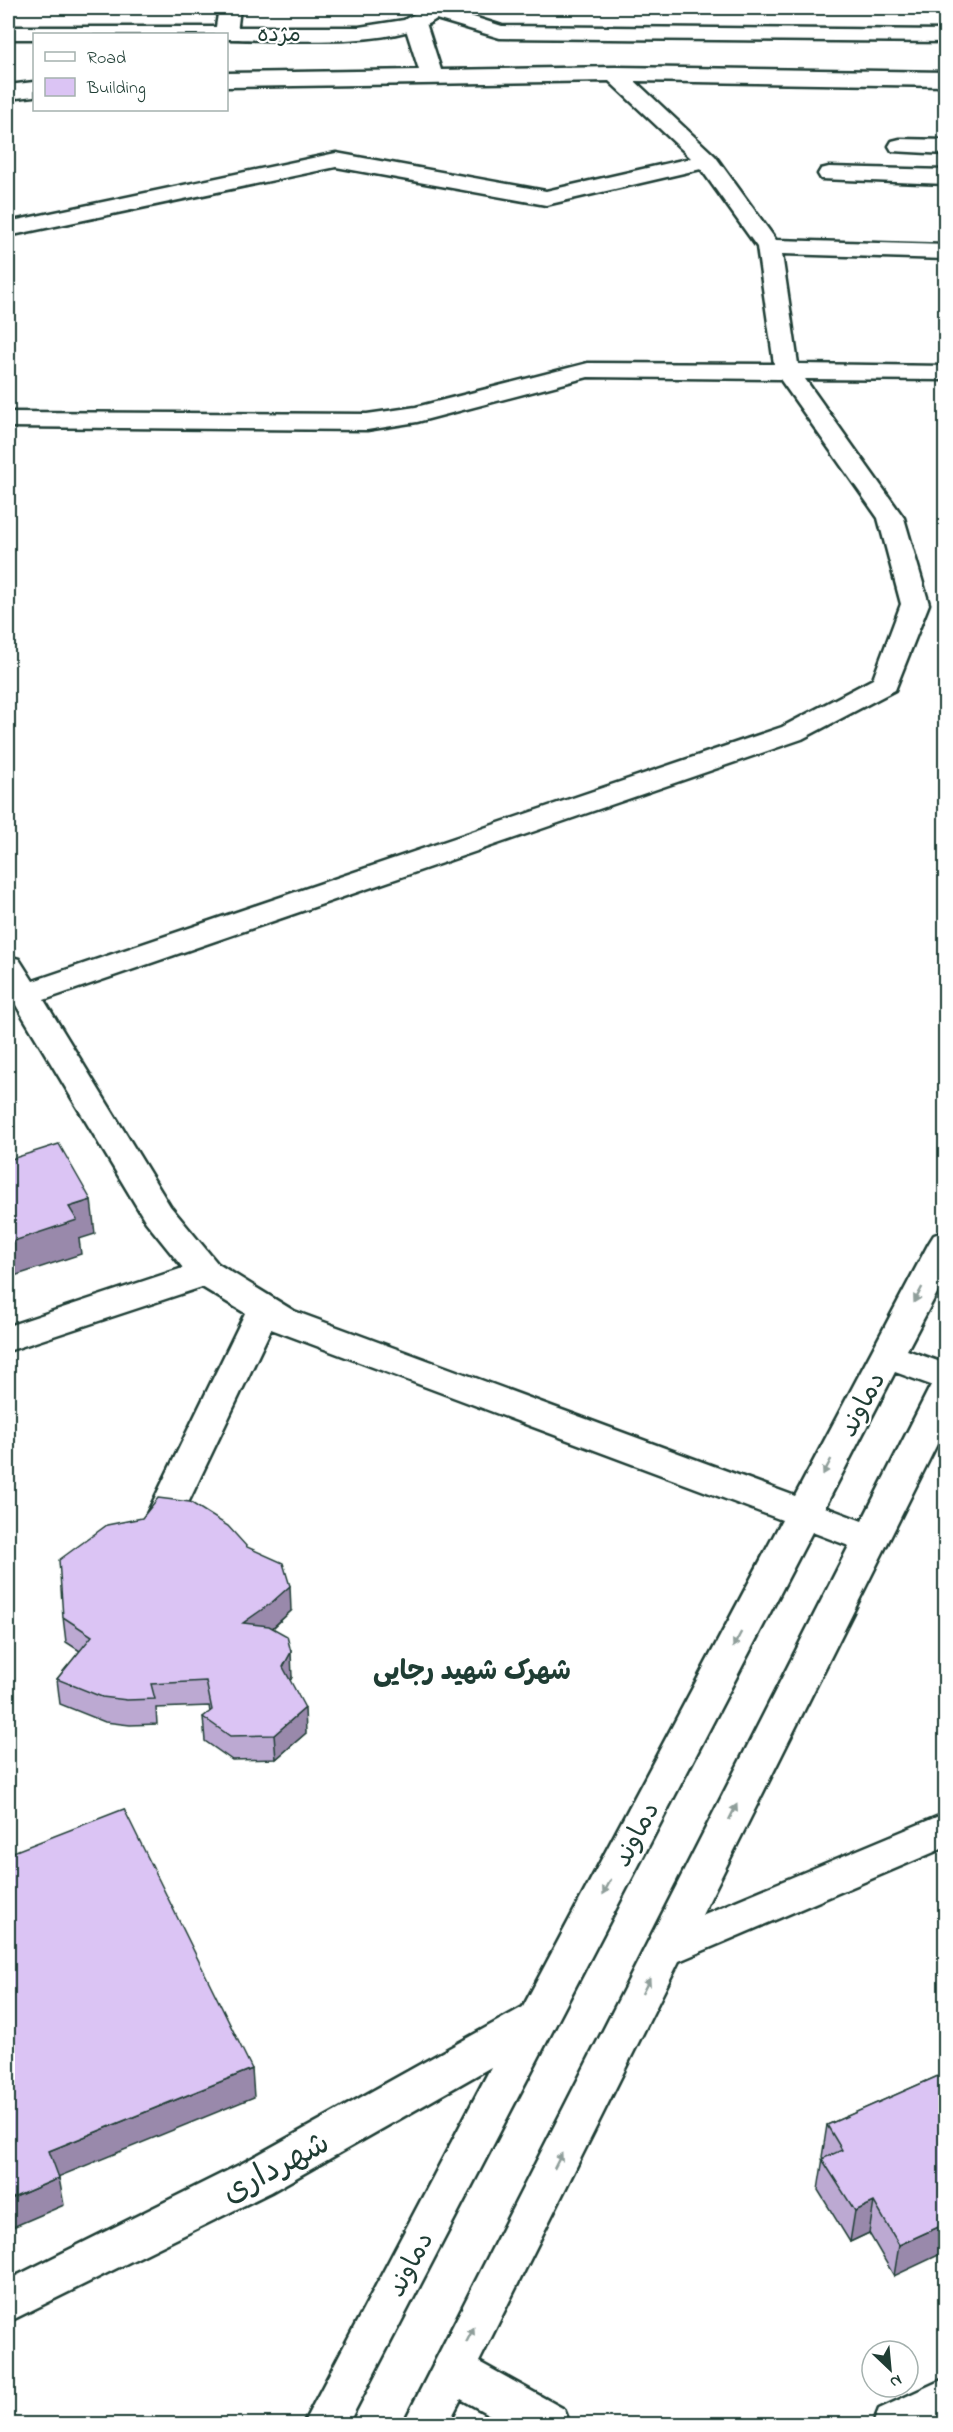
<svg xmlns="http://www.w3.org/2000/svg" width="953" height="2432" viewBox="0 0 953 2432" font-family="'Indie Flower','Playpen Sans Arabic',sans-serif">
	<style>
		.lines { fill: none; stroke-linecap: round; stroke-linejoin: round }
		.minor-casing { stroke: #1f3d34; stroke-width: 5 }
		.major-casing { stroke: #1f3d34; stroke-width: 5 }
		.minor { fill: #fff; fill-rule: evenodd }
		.major { fill: #fff; fill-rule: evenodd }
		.wall { fill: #bca9d2; stroke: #1f3d34; stroke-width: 1.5 }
		.shaded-wall { fill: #9989ab; stroke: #1f3d34; stroke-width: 1.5 }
		.building { fill: #dbc4f4; stroke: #1f3d34; stroke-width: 1.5 }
		.oneway { fill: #8f9e9a }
		.labels { text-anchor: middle; stroke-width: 4.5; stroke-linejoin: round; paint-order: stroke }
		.far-street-label { font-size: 22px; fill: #1f3d34; stroke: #fff }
		.street-label { font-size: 26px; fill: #1f3d34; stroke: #fff }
		.neighbourhood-label { font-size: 27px; font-weight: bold; fill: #1f3d34; stroke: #fff }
		.near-street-label { font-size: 32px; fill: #1f3d34; stroke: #fff }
	</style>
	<rect width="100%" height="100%" fill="#fff"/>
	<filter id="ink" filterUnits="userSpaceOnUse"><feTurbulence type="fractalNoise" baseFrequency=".0167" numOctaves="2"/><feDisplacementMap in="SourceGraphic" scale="12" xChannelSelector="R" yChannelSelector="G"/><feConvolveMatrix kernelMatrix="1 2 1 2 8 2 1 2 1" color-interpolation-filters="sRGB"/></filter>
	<g filter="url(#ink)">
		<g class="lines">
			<defs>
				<path id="minor" d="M219 8H240L237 33 234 38 226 39V34L215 33Z
					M426 8H445L502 26 946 30V42L500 38 426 16 423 11Z
					M415 17 423 18 426 23 441 70 615 67 946 72V86L635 81 715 156 776 240 946 245V259L782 254 798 364 946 366V380L805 379 904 518 929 604 895 690 802 739 44 1000 170 1206 218 1264 294 1311 795 1496 929 1243 934 1235 946 1231V1276L907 1350 946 1364V1426L702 1915 946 1813V1847L679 1961 479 2362 564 2409 570 2424H506L461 2399 448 2424H403L849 1546 812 1532 348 2424H303L491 2067 271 2192 8 2322V2280L241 2164 523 2007 782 1520 271 1329 179 1522 174 1532 161 1536 148 1532 143 1522 245 1313 202 1287 8 1351V1326L183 1268 146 1222 10 995 8 956 19 959 33 981 782 727 873 679 901 604 878 518 780 379 588 377 417 422 367 430 8 427V412L367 414 416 407 588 363 774 364 757 247 701 169 546 205 336 167 8 236V222L336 153 546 191 691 158 609 81 226 87V73L419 70 404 23 407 18ZM895 1372 931 1385 862 1521 825 1507Z
					M34 82V96L8 99V85Z
					M900 139 946 140V154L892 151 889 146 892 141Z
					M829 167 946 170V184L821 179 818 174 821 169Z
					M946 2378V2422L940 2424H873L879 2409Z"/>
				<path id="major" d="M425 8H448C417 52 278 39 226 39V34H34V39H8V27H359L404 20Z"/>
			</defs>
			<use href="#minor" class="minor-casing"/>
			<use href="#major" class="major-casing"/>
			<use href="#minor" class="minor"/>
			<use href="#major" class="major"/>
		</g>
		<path class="wall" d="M291 1611 273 1628 292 1677 290 1681 306 1733 276 1759 232 1760 205 1741 203 1717 210 1712 209 1706 156 1708 157 1724 130 1725 105 1722 60 1704 57 1679 80 1651 66 1642 63 1617Z
			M945 2073 894 2276 869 2233 850 2242 818 2190 823 2158 822 2157 827 2125Z"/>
		<path class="shaded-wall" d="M91 1200 95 1234 79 1239 81 1254 8 1278V1243L69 1207Z
			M290 1586 291 1611 271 1629 243 1623Z
			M291 1652 292 1677 284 1692 283 1667Z
			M305 1708 306 1733 276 1759 274 1735Z
			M252 2069 254 2097 53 2179 49 2151Z
			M59 2178 64 2205 8 2229V2200Z
			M874 2202 869 2233 850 2242 855 2211Z
			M945 2224V2252L894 2276 899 2245Z"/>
		<path class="building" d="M59 1144 91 1200 69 1207 77 1220 8 1243V1160Z
			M158 1498 190 1502 228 1526 247 1547 283 1563 290 1586 270 1604 243 1623 269 1626 287 1636 291 1652 283 1667 305 1708 274 1735 230 1736 203 1717 212 1710 206 1681 151 1684 155 1699 127 1700 102 1697 57 1679 92 1636 63 1617 59 1560 107 1525 142 1518Z
			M124 1809 252 2069 49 2151 59 2178 8 2200V1854Z
			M945 2073V2224L899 2245 874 2202 855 2211 822 2159 842 2150 827 2125Z"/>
		<defs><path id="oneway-solid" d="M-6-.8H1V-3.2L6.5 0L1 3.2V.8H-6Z" transform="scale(1.5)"/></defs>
		<g class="oneway">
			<use href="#oneway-solid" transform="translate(918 1295) rotate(118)"/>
			<use href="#oneway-solid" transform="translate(827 1467) rotate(118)"/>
			<use href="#oneway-solid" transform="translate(737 1640) rotate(118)"/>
			<use href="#oneway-solid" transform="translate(733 1812) rotate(-63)"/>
			<use href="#oneway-solid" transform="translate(607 1887) rotate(118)"/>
			<use href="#oneway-solid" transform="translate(646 1986) rotate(-63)"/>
			<use href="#oneway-solid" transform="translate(558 2161) rotate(-63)"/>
			<use href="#oneway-solid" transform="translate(470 2335) rotate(-63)"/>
		</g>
	</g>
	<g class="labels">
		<g class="far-street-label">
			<text x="279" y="41">مژده</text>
		</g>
		<g class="street-label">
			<text transform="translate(861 1404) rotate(-62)" y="9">دماوند</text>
			<text transform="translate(635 1834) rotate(-62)" y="9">دماوند</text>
			<text transform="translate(409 2264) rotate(-62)" y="9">دماوند</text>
		</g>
		<g class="neighbourhood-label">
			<text x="472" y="1679">شهرک شهید رجایی</text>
		</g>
		<g class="near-street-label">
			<text transform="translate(275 2166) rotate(-28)" y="11">شهرداری</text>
		</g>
	</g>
	<rect width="953" height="2432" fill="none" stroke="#fff" stroke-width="30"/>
	<rect x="15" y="15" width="923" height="2402" fill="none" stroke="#1f3d34" stroke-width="2" filter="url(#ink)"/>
	<rect x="33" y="33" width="195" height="78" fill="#ffffff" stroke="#a5b1ae" stroke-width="1.5"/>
	<rect x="45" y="52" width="30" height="9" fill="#ffffff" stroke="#a5b1ae" stroke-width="1.5"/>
	<text x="87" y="63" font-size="18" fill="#1f3d34">Road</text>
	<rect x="45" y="78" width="30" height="18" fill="#dbc4f4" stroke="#a5b1ae" stroke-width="1.5"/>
	<text x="87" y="93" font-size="18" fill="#1f3d34">Building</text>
	<g transform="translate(890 2369) rotate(154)"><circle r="28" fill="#ffffff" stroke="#a5b1ae" stroke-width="1.5"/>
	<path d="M0-4.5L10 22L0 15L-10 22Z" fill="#1f3d34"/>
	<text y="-9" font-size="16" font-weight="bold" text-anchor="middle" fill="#1f3d34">N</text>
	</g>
</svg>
